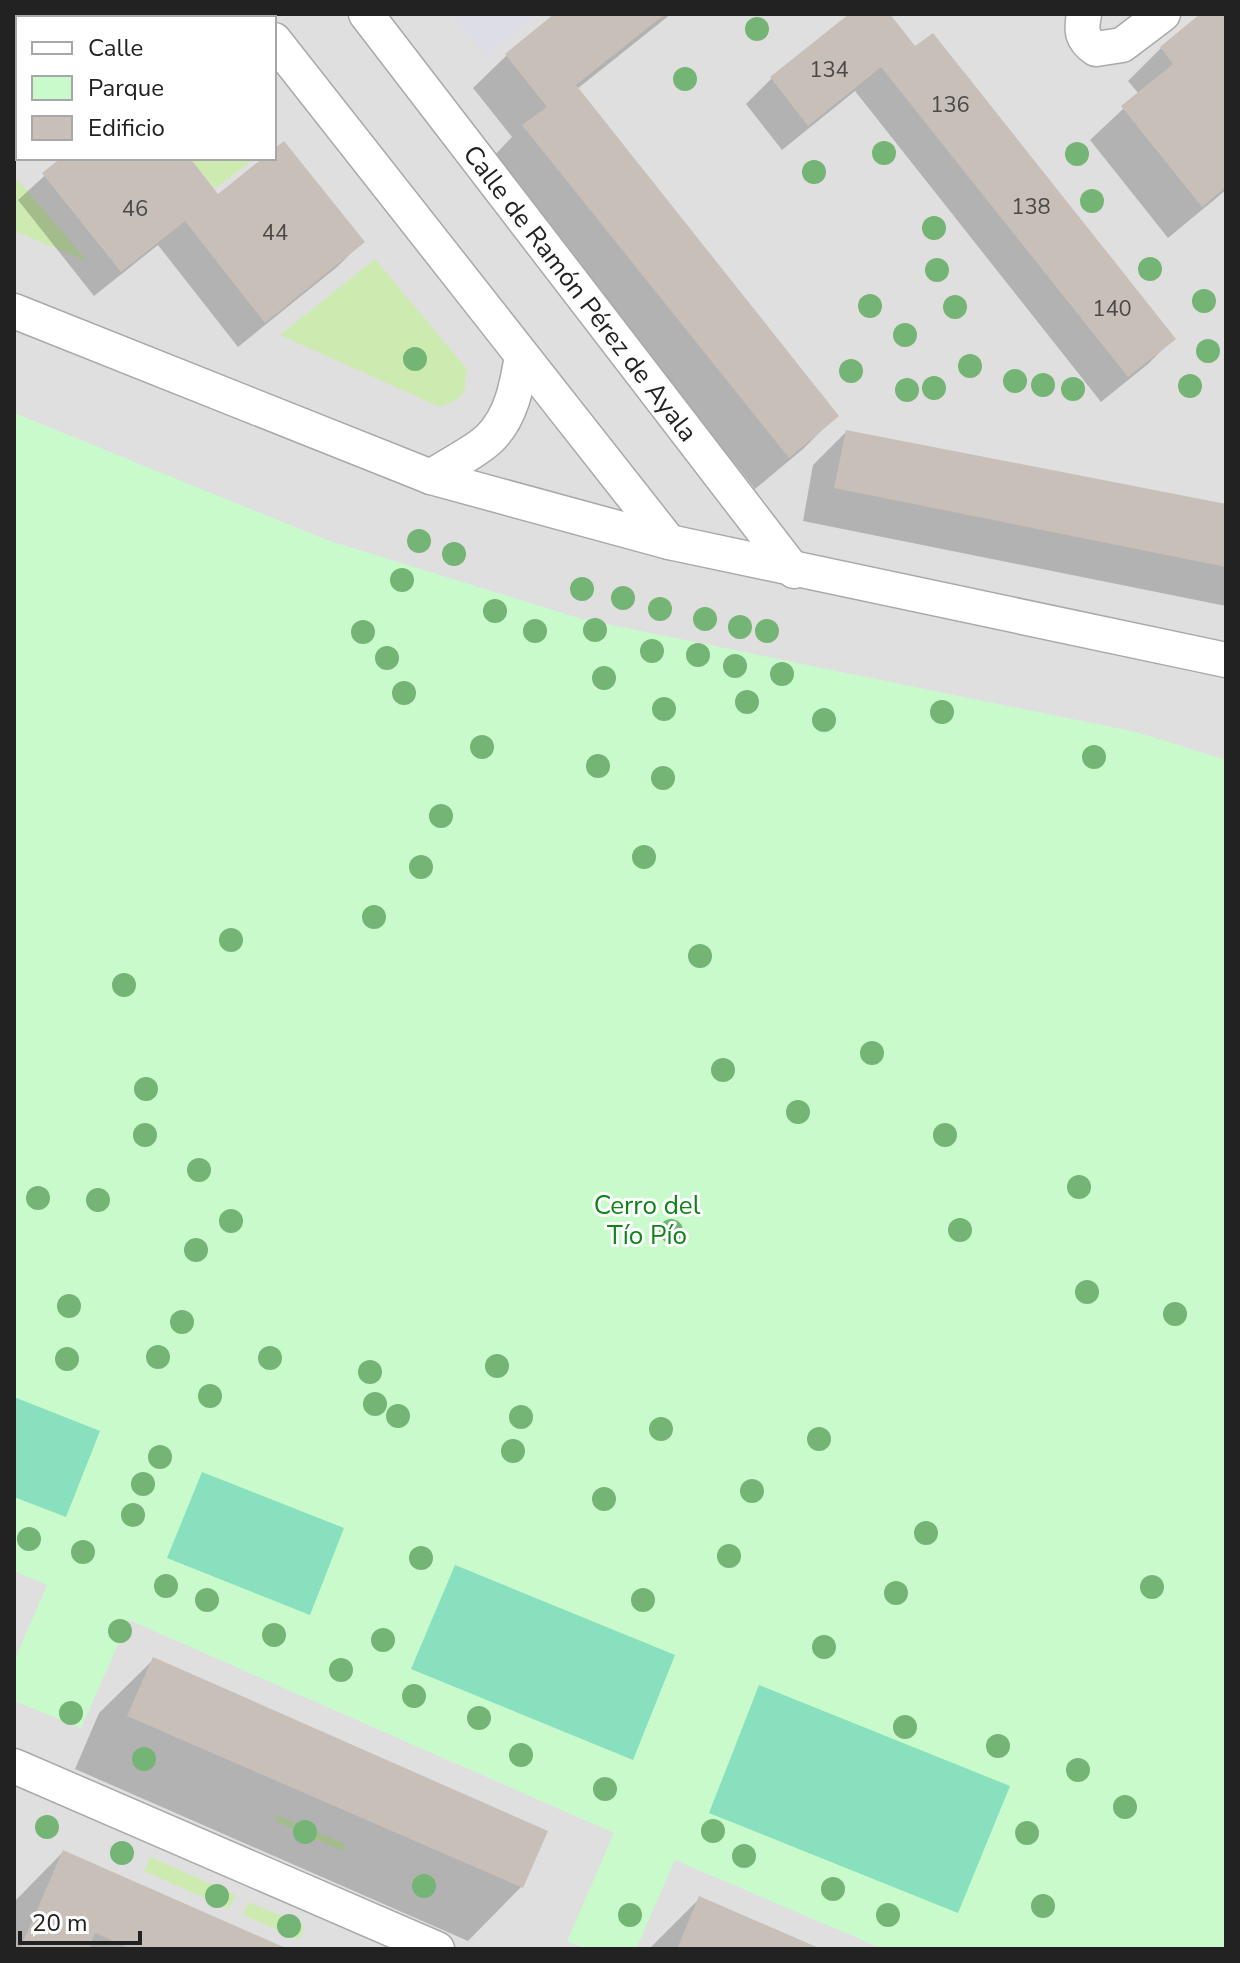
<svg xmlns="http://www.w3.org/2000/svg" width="1240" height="1963" viewBox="0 0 1240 1963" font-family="'Nunito Sans',sans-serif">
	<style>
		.residential { fill: #e0dfdf; fill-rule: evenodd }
		.grass { fill: #cdebb0 }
		.park { fill: #c8facc }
		.pitch { fill: #88e0be }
		.plaza { fill: #dddde8 }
		.shadow { fill: #0003 }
		.building { fill: #c7bfb8 }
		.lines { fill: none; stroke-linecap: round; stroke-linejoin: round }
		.street-casing { stroke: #a9a9a9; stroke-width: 37 }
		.street { stroke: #fff; stroke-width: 34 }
		.tree { fill: #74b475 }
		.labels { text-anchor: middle; stroke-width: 6; stroke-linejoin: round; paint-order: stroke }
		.number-label { font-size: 22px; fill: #4b4948 }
		.street-label { font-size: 26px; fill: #222; stroke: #fff }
		.park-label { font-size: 26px; fill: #0c8416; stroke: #fff }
	</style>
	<rect width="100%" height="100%" fill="#f2efe9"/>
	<path class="residential" d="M14 14H1226V1949H14ZM18 18H274V158H18Z"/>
	<path class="grass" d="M190 158H255L215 189Z
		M18 180 87 261 14 231V182Z
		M375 259 466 368C466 394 465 397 440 407L280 335Z
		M277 1815 345 1844 343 1851 275 1821Z
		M150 1857 236 1895 229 1909 144 1871Z
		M249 1902 305 1926 300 1939 243 1915Z"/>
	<path class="park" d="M14 413 327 540 582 619 1136 732 1226 760V1949H883L675 1860 636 1949H587L567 1941 614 1833 129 1620 81 1728 14 1701V1661L47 1585 14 1571Z"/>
	<path class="pitch" d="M14 1397 100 1431 66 1517 14 1497Z
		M202 1472 344 1528 310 1615 167 1558Z
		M455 1565 675 1655 633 1760 411 1669Z
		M759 1685 1010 1786 958 1913 709 1813Z"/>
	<path class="plaza" d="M451 14H536L485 55Z"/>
	<path class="shadow" d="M558 14H671L577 89 836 416 803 449 755 489 491 159 512 137 473 88 506 56Z
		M852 14H887L915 49 1173 339 1148 364 1101 402 855 91 782 150 746 104 771 79Z
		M1204 14H1226V190L1168 238 1090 140 1139 94 1128 81 1161 48Z
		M274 152 362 242 337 267 238 347 158 245 94 296 18 200 64 158H187L218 197 266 158H274Z
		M846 432 1226 506V606L803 521 813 465Z
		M153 1660 546 1832 521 1887 468 1941 75 1769 99 1713Z
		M63 1852 283 1949H14V1902Z
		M700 1898 816 1949H649Z"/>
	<path class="building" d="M554 14H665L576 85 839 416 789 458 522 125 547 107 505 54Z
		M849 14H890L915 46 933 33 1176 339 1128 377 881 67 808 126 770 77Z
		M1200 14H1226V187L1202 207 1121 106 1173 64 1160 47Z
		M284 141 365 242 265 323 185 221 121 272 42 173 61 158H190L218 194 263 158H274V149Z
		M846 430 1226 504V567L834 488Z
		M153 1657 548 1831 523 1888 127 1716Z
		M63 1850 81 1858 288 1949H131L95 1933 89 1949H20Z
		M699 1896 821 1949H677Z"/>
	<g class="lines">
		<defs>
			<g id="street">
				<path d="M254 14 257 18"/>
				<path id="s1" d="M366 14 794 571"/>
				<path d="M1084 14C1081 30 1081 39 1096 49L1122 45 1163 14"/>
				<path d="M274 40 669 542"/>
				<path d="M14 311 431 477 669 542 1226 660"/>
				<path d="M431 477C448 465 476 452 490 438 512 416 517 385 522 356"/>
				<path d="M14 1766 437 1949"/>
			</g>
		</defs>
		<use href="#street" class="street-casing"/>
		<use href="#street" class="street"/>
	</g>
	<g class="tree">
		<circle cx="757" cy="29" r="12"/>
		<circle cx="685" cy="79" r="12"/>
		<circle cx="884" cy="153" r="12"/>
		<circle cx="1077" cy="154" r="12"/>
		<circle cx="814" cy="172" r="12"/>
		<circle cx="1092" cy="201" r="12"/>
		<circle cx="934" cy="228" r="12"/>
		<circle cx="1150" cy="269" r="12"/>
		<circle cx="937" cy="270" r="12"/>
		<circle cx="1204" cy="301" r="12"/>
		<circle cx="870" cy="306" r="12"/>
		<circle cx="955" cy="307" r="12"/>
		<circle cx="905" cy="335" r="12"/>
		<circle cx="1208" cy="351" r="12"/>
		<circle cx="415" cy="359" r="12"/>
		<circle cx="970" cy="366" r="12"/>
		<circle cx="851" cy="371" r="12"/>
		<circle cx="1015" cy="381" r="12"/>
		<circle cx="1043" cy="385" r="12"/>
		<circle cx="1190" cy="386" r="12"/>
		<circle cx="934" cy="388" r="12"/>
		<circle cx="1073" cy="389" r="12"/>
		<circle cx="907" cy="390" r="12"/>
		<circle cx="419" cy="541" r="12"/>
		<circle cx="454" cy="554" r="12"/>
		<circle cx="402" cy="580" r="12"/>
		<circle cx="582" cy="589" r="12"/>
		<circle cx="623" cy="598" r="12"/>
		<circle cx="660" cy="609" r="12"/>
		<circle cx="495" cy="611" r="12"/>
		<circle cx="705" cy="619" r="12"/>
		<circle cx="740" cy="627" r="12"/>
		<circle cx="595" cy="630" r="12"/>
		<circle cx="535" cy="631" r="12"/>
		<circle cx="767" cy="631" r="12"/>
		<circle cx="363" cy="632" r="12"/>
		<circle cx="652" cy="651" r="12"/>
		<circle cx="698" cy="655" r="12"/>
		<circle cx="387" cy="658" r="12"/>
		<circle cx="735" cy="666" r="12"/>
		<circle cx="782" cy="674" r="12"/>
		<circle cx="604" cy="678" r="12"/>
		<circle cx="404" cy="693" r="12"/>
		<circle cx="747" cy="702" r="12"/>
		<circle cx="664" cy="709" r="12"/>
		<circle cx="942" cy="712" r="12"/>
		<circle cx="824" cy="720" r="12"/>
		<circle cx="482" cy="747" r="12"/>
		<circle cx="1094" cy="757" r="12"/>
		<circle cx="598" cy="766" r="12"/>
		<circle cx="663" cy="778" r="12"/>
		<circle cx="441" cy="816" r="12"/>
		<circle cx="644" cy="857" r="12"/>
		<circle cx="421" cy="867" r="12"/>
		<circle cx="374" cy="917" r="12"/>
		<circle cx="231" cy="940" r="12"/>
		<circle cx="700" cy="956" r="12"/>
		<circle cx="124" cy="985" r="12"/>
		<circle cx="872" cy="1053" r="12"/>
		<circle cx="723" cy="1070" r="12"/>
		<circle cx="146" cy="1089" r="12"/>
		<circle cx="798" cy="1112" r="12"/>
		<circle cx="145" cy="1135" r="12"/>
		<circle cx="945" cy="1135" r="12"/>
		<circle cx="199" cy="1170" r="12"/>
		<circle cx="1079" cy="1187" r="12"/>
		<circle cx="38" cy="1198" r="12"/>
		<circle cx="98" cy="1200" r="12"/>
		<circle cx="231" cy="1221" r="12"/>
		<circle cx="960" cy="1230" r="12"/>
		<circle cx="671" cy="1231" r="12"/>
		<circle cx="196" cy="1250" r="12"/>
		<circle cx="1087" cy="1292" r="12"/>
		<circle cx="69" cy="1306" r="12"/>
		<circle cx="1175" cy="1314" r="12"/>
		<circle cx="182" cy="1322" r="12"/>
		<circle cx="158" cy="1357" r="12"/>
		<circle cx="270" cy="1358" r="12"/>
		<circle cx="67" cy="1359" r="12"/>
		<circle cx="497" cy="1366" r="12"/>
		<circle cx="370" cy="1372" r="12"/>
		<circle cx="210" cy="1396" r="12"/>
		<circle cx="375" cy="1404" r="12"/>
		<circle cx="398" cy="1416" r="12"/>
		<circle cx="521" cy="1417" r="12"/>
		<circle cx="661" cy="1429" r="12"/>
		<circle cx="819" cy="1439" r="12"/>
		<circle cx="513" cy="1451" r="12"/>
		<circle cx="160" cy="1457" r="12"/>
		<circle cx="143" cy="1484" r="12"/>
		<circle cx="752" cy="1491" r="12"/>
		<circle cx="604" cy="1499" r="12"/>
		<circle cx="133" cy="1515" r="12"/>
		<circle cx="926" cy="1533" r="12"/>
		<circle cx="29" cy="1539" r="12"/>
		<circle cx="83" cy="1552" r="12"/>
		<circle cx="729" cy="1556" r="12"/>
		<circle cx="421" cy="1558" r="12"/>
		<circle cx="166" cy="1586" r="12"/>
		<circle cx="1152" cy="1587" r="12"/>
		<circle cx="896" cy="1593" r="12"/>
		<circle cx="207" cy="1600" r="12"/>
		<circle cx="643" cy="1600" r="12"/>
		<circle cx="120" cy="1631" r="12"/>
		<circle cx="274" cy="1635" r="12"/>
		<circle cx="383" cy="1640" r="12"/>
		<circle cx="824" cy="1647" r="12"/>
		<circle cx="341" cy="1670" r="12"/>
		<circle cx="414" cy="1696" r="12"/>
		<circle cx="71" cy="1713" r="12"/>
		<circle cx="479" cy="1718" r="12"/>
		<circle cx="905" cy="1727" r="12"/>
		<circle cx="998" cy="1746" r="12"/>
		<circle cx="521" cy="1755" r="12"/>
		<circle cx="144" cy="1759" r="12"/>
		<circle cx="1078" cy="1770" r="12"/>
		<circle cx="605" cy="1789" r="12"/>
		<circle cx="1125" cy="1807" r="12"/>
		<circle cx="47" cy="1827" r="12"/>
		<circle cx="713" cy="1831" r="12"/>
		<circle cx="305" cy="1832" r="12"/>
		<circle cx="1027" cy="1833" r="12"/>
		<circle cx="122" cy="1853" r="12"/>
		<circle cx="744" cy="1856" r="12"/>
		<circle cx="424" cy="1886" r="12"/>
		<circle cx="833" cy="1889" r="12"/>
		<circle cx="217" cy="1896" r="12"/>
		<circle cx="1043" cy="1906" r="12"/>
		<circle cx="630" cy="1915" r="12"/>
		<circle cx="888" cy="1915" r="12"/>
		<circle cx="289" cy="1926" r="12"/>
	</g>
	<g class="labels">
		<g class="number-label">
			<text x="829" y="77">134</text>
			<text x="950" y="112">136</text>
			<text x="1031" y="214">138</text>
			<text x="135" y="216">46</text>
			<text x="275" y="240">44</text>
			<text x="1112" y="316">140</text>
		</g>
		<g class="street-label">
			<text dy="9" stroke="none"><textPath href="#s1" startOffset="352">Calle de Ramón Pérez de Ayala</textPath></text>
		</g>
		<g class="park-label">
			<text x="647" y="1214">Cerro del<tspan x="647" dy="30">Tío Pío</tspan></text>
		</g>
	</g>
	<rect width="1240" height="1963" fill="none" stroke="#222222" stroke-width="32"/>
	<rect x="16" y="16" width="260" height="144" fill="#ffffff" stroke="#a7a7a7" stroke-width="2"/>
	<rect x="32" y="42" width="40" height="12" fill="#ffffff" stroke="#a7a7a7" stroke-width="2"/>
	<text x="88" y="56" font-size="24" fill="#222222">Calle</text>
	<rect x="32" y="76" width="40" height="24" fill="#c8facc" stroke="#a7a7a7" stroke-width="2"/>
	<text x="88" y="96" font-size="24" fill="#222222">Parque</text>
	<rect x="32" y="116" width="40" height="24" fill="#c7bfb8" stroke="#a7a7a7" stroke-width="2"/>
	<text x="88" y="136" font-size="24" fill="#222222">Edificio</text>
	<path d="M20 1931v12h120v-12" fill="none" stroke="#222222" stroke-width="4"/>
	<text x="32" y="1931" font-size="24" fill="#222222" stroke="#ffffff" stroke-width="6" paint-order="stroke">20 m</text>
</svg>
